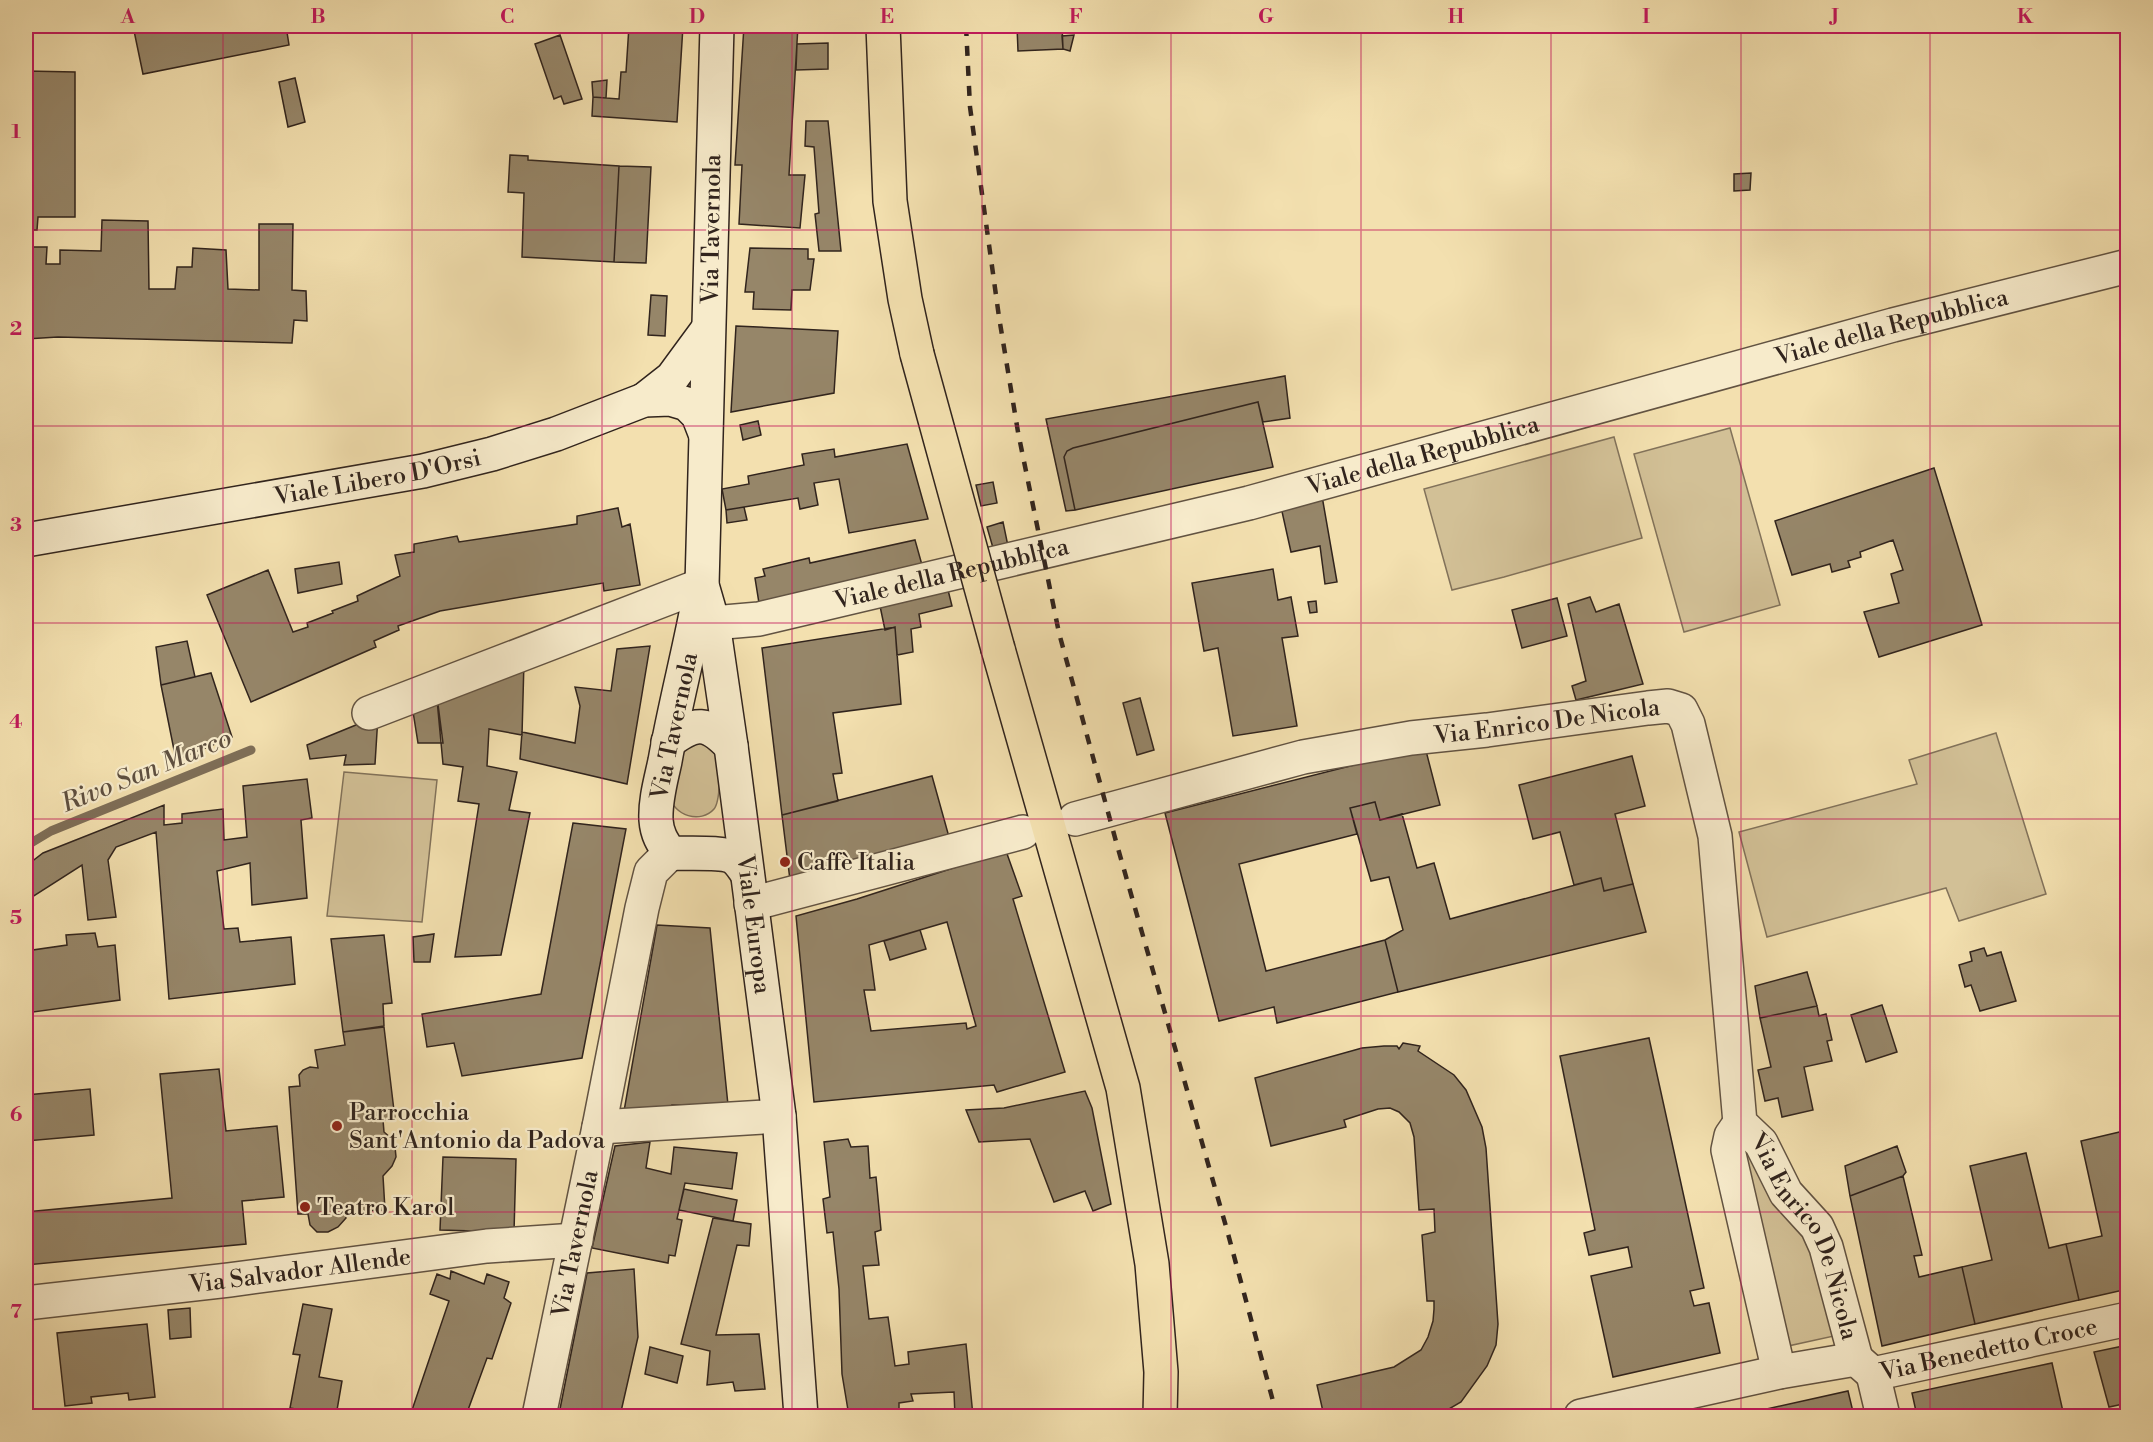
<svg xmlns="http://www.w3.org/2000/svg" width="2153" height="1442" viewBox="0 0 2153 1442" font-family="'Libre Bodoni',serif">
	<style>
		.green { fill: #d2c096; stroke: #82725a; stroke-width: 1.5 }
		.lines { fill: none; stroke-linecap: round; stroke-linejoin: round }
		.stream { stroke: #7e6e57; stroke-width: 9 }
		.building { fill: #968669; stroke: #31241d; stroke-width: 1.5; fill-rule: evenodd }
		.street-casing { stroke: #625342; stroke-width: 36 }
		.secondary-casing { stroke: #31241d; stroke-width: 36 }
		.highway-casing { stroke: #31241d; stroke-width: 36 }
		.street { stroke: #f7ebcb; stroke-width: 33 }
		.secondary { stroke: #f7ebcb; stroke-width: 33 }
		.highway { stroke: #f3e0af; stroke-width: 33 }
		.rail { stroke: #31241d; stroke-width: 4.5; stroke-dasharray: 10 10; stroke-linecap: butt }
		.highway-bridge-casing { stroke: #31241d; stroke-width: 36; stroke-linecap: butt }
		.highway-bridge { stroke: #f3e0af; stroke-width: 33 }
		.grid { fill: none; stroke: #c2185b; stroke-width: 1.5; stroke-opacity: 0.55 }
		.poi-dot { fill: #8f2418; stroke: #f7ebcb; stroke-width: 2 }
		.labels { text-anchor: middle; stroke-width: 4.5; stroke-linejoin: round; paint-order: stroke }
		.street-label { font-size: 24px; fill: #31241d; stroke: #f7ebcb }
		.poi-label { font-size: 24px; fill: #31241d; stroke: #f7ebcb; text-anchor: start }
		.water-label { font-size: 26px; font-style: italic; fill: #5e4f3f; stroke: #f7ebcb }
		.neatline { fill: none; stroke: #c2185b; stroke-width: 2 }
		.grid-label { font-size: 20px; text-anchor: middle; font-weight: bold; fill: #c2185b }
	</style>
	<rect width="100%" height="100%" fill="#f3e0af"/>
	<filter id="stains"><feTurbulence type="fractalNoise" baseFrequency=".00333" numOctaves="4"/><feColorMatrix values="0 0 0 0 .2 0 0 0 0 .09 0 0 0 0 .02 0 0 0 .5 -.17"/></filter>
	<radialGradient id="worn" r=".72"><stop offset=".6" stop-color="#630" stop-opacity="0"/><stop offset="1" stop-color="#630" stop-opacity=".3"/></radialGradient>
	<path class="green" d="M1730 428 1780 605 1684 632 1634 454Z
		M1614 437 1642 538 1504 577 1452 590 1424 489Z
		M1996 733 2046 894 1959 921 1946 888 1767 937 1739 832 1917 784 1909 760Z
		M701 737C706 743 716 751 718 759 721 768 720 802 714 809 701 824 673 816 670 796 669 787 677 760 679 749Z
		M344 772 437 780 422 922 327 916Z
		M1742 1148 1755 1149 1765 1189 1814 1249 1834 1336 1788 1346Z"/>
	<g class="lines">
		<path class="stream" d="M26 846 51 831 251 750"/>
	</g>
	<path class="building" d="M133 26H286L289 45 143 74Z
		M629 26H683L677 122 592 116 593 97 619 99 621 72H626Z
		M744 26H798L789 175H805L800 228 739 224 742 165H735Z
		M1017 26H1062L1063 49 1018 51Z
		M560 35 582 99 564 104 561 96 554 99 535 44Z
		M1074 35 1070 51 1063 49 1062 36Z
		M828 43V69L796 70 797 44Z
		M26 71 75 72V217H38L37 230H26Z
		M295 78 305 122 288 127 279 82Z
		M607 80 606 98 593 97 592 82Z
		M806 121H828L841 251H819L815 214 819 213 814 147 805 146Z
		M510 155 528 156V160L619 166 614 262 522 257 524 193 508 192Z
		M619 166 651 167 646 263 614 262Z
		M1751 173 1750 190 1734 191V174Z
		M102 220 148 221 149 289H175L177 267H192L193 248 226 250 228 289 259 290V224H293L292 290 306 291 307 321 294 320 292 343 58 337 26 339V247H47L46 264H60V250L101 251Z
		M750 248 808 249V259H814L810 290H792L791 310 753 309 754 292H745Z
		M651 295 667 296 665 336 648 335Z
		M736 326 838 331 834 393 731 412Z
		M1285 376 1290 418 1263 422 1258 402 1073 448 1067 451 1064 457 1075 510 1066 511 1046 419Z
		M2128 381V398L2126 399 2121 384Z
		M1258 402 1273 467 1075 510 1064 457 1067 451 1073 448Z
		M758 421 761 435 743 440 740 425Z
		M907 444 928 519 849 533 839 479 814 483 818 505 800 509 798 498 726 510 722 489 749 484 748 476 804 465 802 454 834 449 835 457Z
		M1934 468 1982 625 1879 657 1864 612 1899 603 1891 574 1903 570 1893 540 1860 552 1861 557 1848 561 1850 567 1832 572 1830 564 1792 575 1775 521Z
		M993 482 997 503 981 506 976 485Z
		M1322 496 1337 582 1325 584 1320 546 1291 552 1281 507Z
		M744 507 747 520 727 523 726 510Z
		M618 508 622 527 630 524 640 585 604 591 603 583 440 611 398 626 399 630 374 641 376 647 251 702 207 595 268 570 293 632 308 627 307 623 333 613 332 611 358 601 357 596 400 576 395 555 414 552V544L457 536 459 542 577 524V516Z
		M1003 522 1008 546 993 548 987 527Z
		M915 540 922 565 759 603 755 578 765 576 763 569 809 558 810 563Z
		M339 562 342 584 298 593 295 569Z
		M1273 569 1278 600 1291 597 1298 636 1282 638 1297 726 1233 736 1218 648 1204 651 1192 583Z
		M948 590 952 606 919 614 921 627 911 629 913 652 897 655 895 627 885 630 880 606Z
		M1590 597 1596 612 1619 604 1643 684 1576 700 1572 686 1586 681 1568 604Z
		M1557 598 1567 636 1522 648 1512 610Z
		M1316 601 1317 612 1310 613 1308 602Z
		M895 627 901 704 833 713 842 773 833 774 838 801 782 815 762 648Z
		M187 641 195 677 161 685 156 647Z
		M650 646 627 784 520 759 522 732 575 743 580 706 575 687 611 691 617 649Z
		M524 661 522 735 489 729 487 766 517 772 509 810 530 813 501 955 455 957 479 804 458 801 463 767 443 764 436 689Z
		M211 673 232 737 176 760 161 685Z
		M436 689 443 743H418L411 699Z
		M1140 698 1154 750 1137 755 1123 703Z
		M378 716 375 764 344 765 346 755 310 759 307 745Z
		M1425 747 1440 805 1380 820 1375 802 1350 808 1357 834 1239 864 1266 971 1385 940 1398 992 1277 1023 1274 1007 1219 1021 1165 813Z
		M1632 756 1645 806 1615 814 1633 884 1604 891 1601 878 1574 885 1560 832 1533 839 1519 785Z
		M932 776 949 837 790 880 782 815Z
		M307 779 312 818 301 820 307 898 252 905 250 863 217 871 224 929 238 928 240 942 291 937 295 984 169 999 156 832 116 847 108 860 116 917 88 920 82 865 26 901V866L43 853 164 805V825L182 823V814L223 809 224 840 247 837 243 786Z
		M1375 802 1380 820 1402 814 1417 868 1434 863 1450 919 1601 878 1604 891 1633 884 1646 932 1398 992 1385 940 1403 930 1389 877 1371 881 1350 808Z
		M573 823 626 829 582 1058 462 1076 454 1043 427 1047 422 1014 541 994Z
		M1006 851 1022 896 1013 899 1065 1072 997 1092 994 1085 814 1102 796 916 857 899ZM947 922 976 1026 967 1029 966 1023 871 1031 864 990H875L869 945Z
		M657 925 710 928 728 1105H672L673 1112 624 1111Z
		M920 930 926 949 890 960 884 941Z
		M95 933 98 947 115 945 120 1000 26 1013V951L67 945 66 935Z
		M434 934 430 962H414L413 937Z
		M384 935 392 1003 383 1004 384 1026 343 1032 331 939Z
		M1984 948 1987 956 2001 952 2016 1001 1980 1011 1971 985 1965 987 1959 965 1972 961 1970 952Z
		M1807 972 1817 1006 1760 1018 1755 986Z
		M1882 1005 1897 1052 1866 1062 1851 1015Z
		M1817 1006 1819 1016 1826 1014 1832 1040 1827 1041 1832 1061 1804 1067 1813 1110 1782 1117 1778 1098 1765 1101 1758 1070 1771 1067 1760 1018Z
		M384 1027 395 1119 383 1120 384 1132 392 1139 395 1147 396 1157 392 1166 383 1176 385 1210 345 1212 346 1218 338 1227 328 1232H317L310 1225 308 1214H298L289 1087 300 1086 299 1075 303 1070 310 1067 318 1068 315 1050 345 1045 343 1032Z
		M1649 1038 1704 1288 1690 1291 1694 1306 1709 1303 1720 1353 1613 1377 1591 1276 1632 1267 1628 1247 1589 1255 1584 1233 1595 1230 1560 1056Z
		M1403 1043 1420 1046 1418 1051 1454 1075 1466 1090 1482 1127 1486 1148 1498 1324 1496 1345 1487 1366 1461 1402 1437 1416H1324L1317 1385 1394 1367 1421 1350 1428 1337 1433 1321 1434 1309V1301H1427L1422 1235 1435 1232 1434 1209 1419 1210 1414 1137 1410 1123 1399 1112 1390 1108 1378 1109 1344 1120 1346 1127 1271 1146 1255 1078 1362 1048 1384 1046H1397L1399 1049Z
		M219 1069 226 1131 277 1126 284 1197 242 1201 246 1244 26 1265V1212L172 1198 160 1074Z
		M90 1089 94 1135 26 1141V1095Z
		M1085 1091 1092 1108 1111 1204 1093 1211 1085 1191 1054 1202 1030 1139 979 1142 966 1110 1004 1108Z
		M2128 1130V1289L2079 1300 2066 1244 2102 1236 2081 1141Z
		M848 1139 851 1147 868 1146 870 1178 876 1177 881 1230 875 1232 879 1265 863 1266 869 1319 888 1317 895 1366 909 1364 908 1352 966 1344 973 1416H955L954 1392 911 1394 913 1401 899 1403V1416H849L842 1374 839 1289 833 1232 827 1233 823 1199 830 1197 824 1142Z
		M650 1142 646 1168 671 1174 674 1147 737 1153 732 1189 685 1183 677 1219 682 1220 675 1256 669 1255 668 1263 592 1248 615 1146Z
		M1897 1146 1906 1172 1903 1176 1850 1196 1845 1166Z
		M2026 1153 2049 1248 2066 1244 2079 1300 1975 1324 1962 1267 1992 1260 1970 1166Z
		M443 1157 516 1159 514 1232 440 1230Z
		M1903 1176 1922 1255 1914 1256 1919 1277 1962 1267 1975 1324 1882 1346 1850 1196Z
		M684 1189 737 1200 733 1221 679 1210Z
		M713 1218 751 1224 749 1246 737 1245 716 1335 759 1334 765 1389 735 1391 733 1382 707 1385 710 1351 681 1344Z
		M634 1269 638 1337 620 1416H568L559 1414 587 1273Z
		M451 1271 484 1284 487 1274 509 1282 504 1298 511 1303 492 1359 487 1358 468 1410 474 1413 473 1416H410L449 1301 430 1294 437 1274 450 1279Z
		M303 1304 332 1309 319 1377 342 1381 336 1416 290 1408 300 1355 293 1354Z
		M190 1308 191 1337 170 1339 168 1310Z
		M147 1324 155 1397 129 1400 128 1393 91 1397 92 1403 65 1406 57 1333Z
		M2128 1345V1403L2109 1407 2094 1352Z
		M650 1347 683 1356 677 1383 645 1374Z
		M2052 1363 2064 1416H1917L1912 1393Z
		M1848 1391 1854 1416H1735Z"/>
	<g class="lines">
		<defs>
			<g id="street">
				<path id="s1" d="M713 623 759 619 1249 503 1893 325 2128 266"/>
				<path d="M369 713 702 585"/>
				<path id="s2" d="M1075 819 1303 757 1411 738 1487 730 1648 708 1668 706 1681 710 1688 724 1715 836 1740 1123 1761 1143 1786 1193 1817 1227 1826 1247 1856 1359"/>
				<path d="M751 904 1023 832"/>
				<path d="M1740 1123 1731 1136 1728 1150 1779 1372"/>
				<path d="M599 1127 779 1116"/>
				<path id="s3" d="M26 1303 229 1280 487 1246 576 1240"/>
				<path id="s4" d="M1856 1359 1873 1374 2128 1319"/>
				<path d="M1873 1374 1883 1416"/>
				<path id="s5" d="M539 1416 599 1127 642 908 651 872 670 853"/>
				<path d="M1581 1416 1779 1372 1856 1359"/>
			</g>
			<g id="secondary">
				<path id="s6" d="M717 26 702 585 713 623 731 746 779 1116 801 1416"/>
				<path d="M644 400 672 378 708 329"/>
				<path id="s7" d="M26 540 423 471 492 454 556 434 644 400 670 399 687 404 698 415 705 433"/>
				<path d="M700 593C690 649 675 704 665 761 661 780 655 800 656 820 657 834 662 842 670 853 685 854 724 851 734 858 739 861 743 868 747 873"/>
				<path d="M668 742C696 721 707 721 731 746"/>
			</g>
			<path id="highway" d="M883 26 890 201 905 299 917 354
				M998 649 1123 1088 1152 1264 1161 1372 1160 1416"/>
		</defs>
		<use href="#street" class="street-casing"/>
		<use href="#secondary" class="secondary-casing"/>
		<use href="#highway" class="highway-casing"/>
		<use href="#street" class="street"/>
		<use href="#secondary" class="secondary"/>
		<use href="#highway" class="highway"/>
		<path class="rail" d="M966 26 970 107 999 317 1018 432 1059 633 1117 845 1227 1230 1277 1416"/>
		<defs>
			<path id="highway-bridge" d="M917 354 998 649"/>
		</defs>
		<use href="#highway-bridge" class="highway-bridge-casing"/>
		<use href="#highway-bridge" class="highway-bridge"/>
	</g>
	<path class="grid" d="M223 26V1416M412 26V1416M602 26V1416M792 26V1416M982 26V1416M1171 26V1416M1361 26V1416M1551 26V1416M1741 26V1416M1930 26V1416M26 230H2128M26 426H2128M26 623H2128M26 819H2128M26 1016H2128M26 1212H2128"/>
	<g class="poi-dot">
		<circle cx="785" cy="862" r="6"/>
		<circle cx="337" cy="1126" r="6"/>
		<circle cx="305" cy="1207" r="6"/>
	</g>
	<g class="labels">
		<g class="street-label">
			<text transform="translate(711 229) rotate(-89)" y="8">Via Tavernola</text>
			<text dy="8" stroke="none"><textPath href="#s1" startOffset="1216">Viale della Repubblica</textPath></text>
			<text dy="8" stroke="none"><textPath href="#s1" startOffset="730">Viale della Repubblica</textPath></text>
			<text dy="8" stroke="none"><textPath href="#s7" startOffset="357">Viale Libero D'Orsi</textPath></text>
			<text dy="8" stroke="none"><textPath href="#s1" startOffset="244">Viale della Repubblica</textPath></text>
			<text dy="8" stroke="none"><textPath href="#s2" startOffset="483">Via Enrico De Nicola</textPath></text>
			<text transform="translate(674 726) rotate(-78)" y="8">Via Tavernola</text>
			<text dy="8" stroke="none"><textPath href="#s6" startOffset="903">Viale Europa</textPath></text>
			<text dy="8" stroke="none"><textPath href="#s2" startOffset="1172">Via Enrico De Nicola</textPath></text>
			<text dy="8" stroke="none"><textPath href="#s5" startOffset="176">Via Tavernola</textPath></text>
			<text dy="8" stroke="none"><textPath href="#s3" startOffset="276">Via Salvador Allende</textPath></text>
			<text dy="8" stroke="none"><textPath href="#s4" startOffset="141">Via Benedetto Croce</textPath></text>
		</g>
		<g class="poi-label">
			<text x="797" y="870">Caffè Italia</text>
			<text x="349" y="1120">Parrocchia<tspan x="349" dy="28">Sant'Antonio da Padova</tspan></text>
			<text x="317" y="1215">Teatro Karol</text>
		</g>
		<g class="water-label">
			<text transform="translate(146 770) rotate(-22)" y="9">Rivo San Marco</text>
		</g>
	</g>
	<rect width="2153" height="1442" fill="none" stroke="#f3e0af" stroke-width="66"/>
	<rect x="33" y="33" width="2087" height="1376" class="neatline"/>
	<g class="grid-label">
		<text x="128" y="23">A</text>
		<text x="318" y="23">B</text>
		<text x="507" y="23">C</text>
		<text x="697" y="23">D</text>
		<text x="887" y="23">E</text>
		<text x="1076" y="23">F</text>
		<text x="1266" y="23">G</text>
		<text x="1456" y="23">H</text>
		<text x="1646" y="23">I</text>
		<text x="1835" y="23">J</text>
		<text x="2025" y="23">K</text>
		<text x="16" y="138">1</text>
		<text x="16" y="335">2</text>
		<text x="16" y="531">3</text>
		<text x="16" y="728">4</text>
		<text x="16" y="924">5</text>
		<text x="16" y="1121">6</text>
		<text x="16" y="1318">7</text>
	</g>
	<rect width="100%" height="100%" filter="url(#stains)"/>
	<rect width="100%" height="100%" fill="url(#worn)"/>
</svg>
